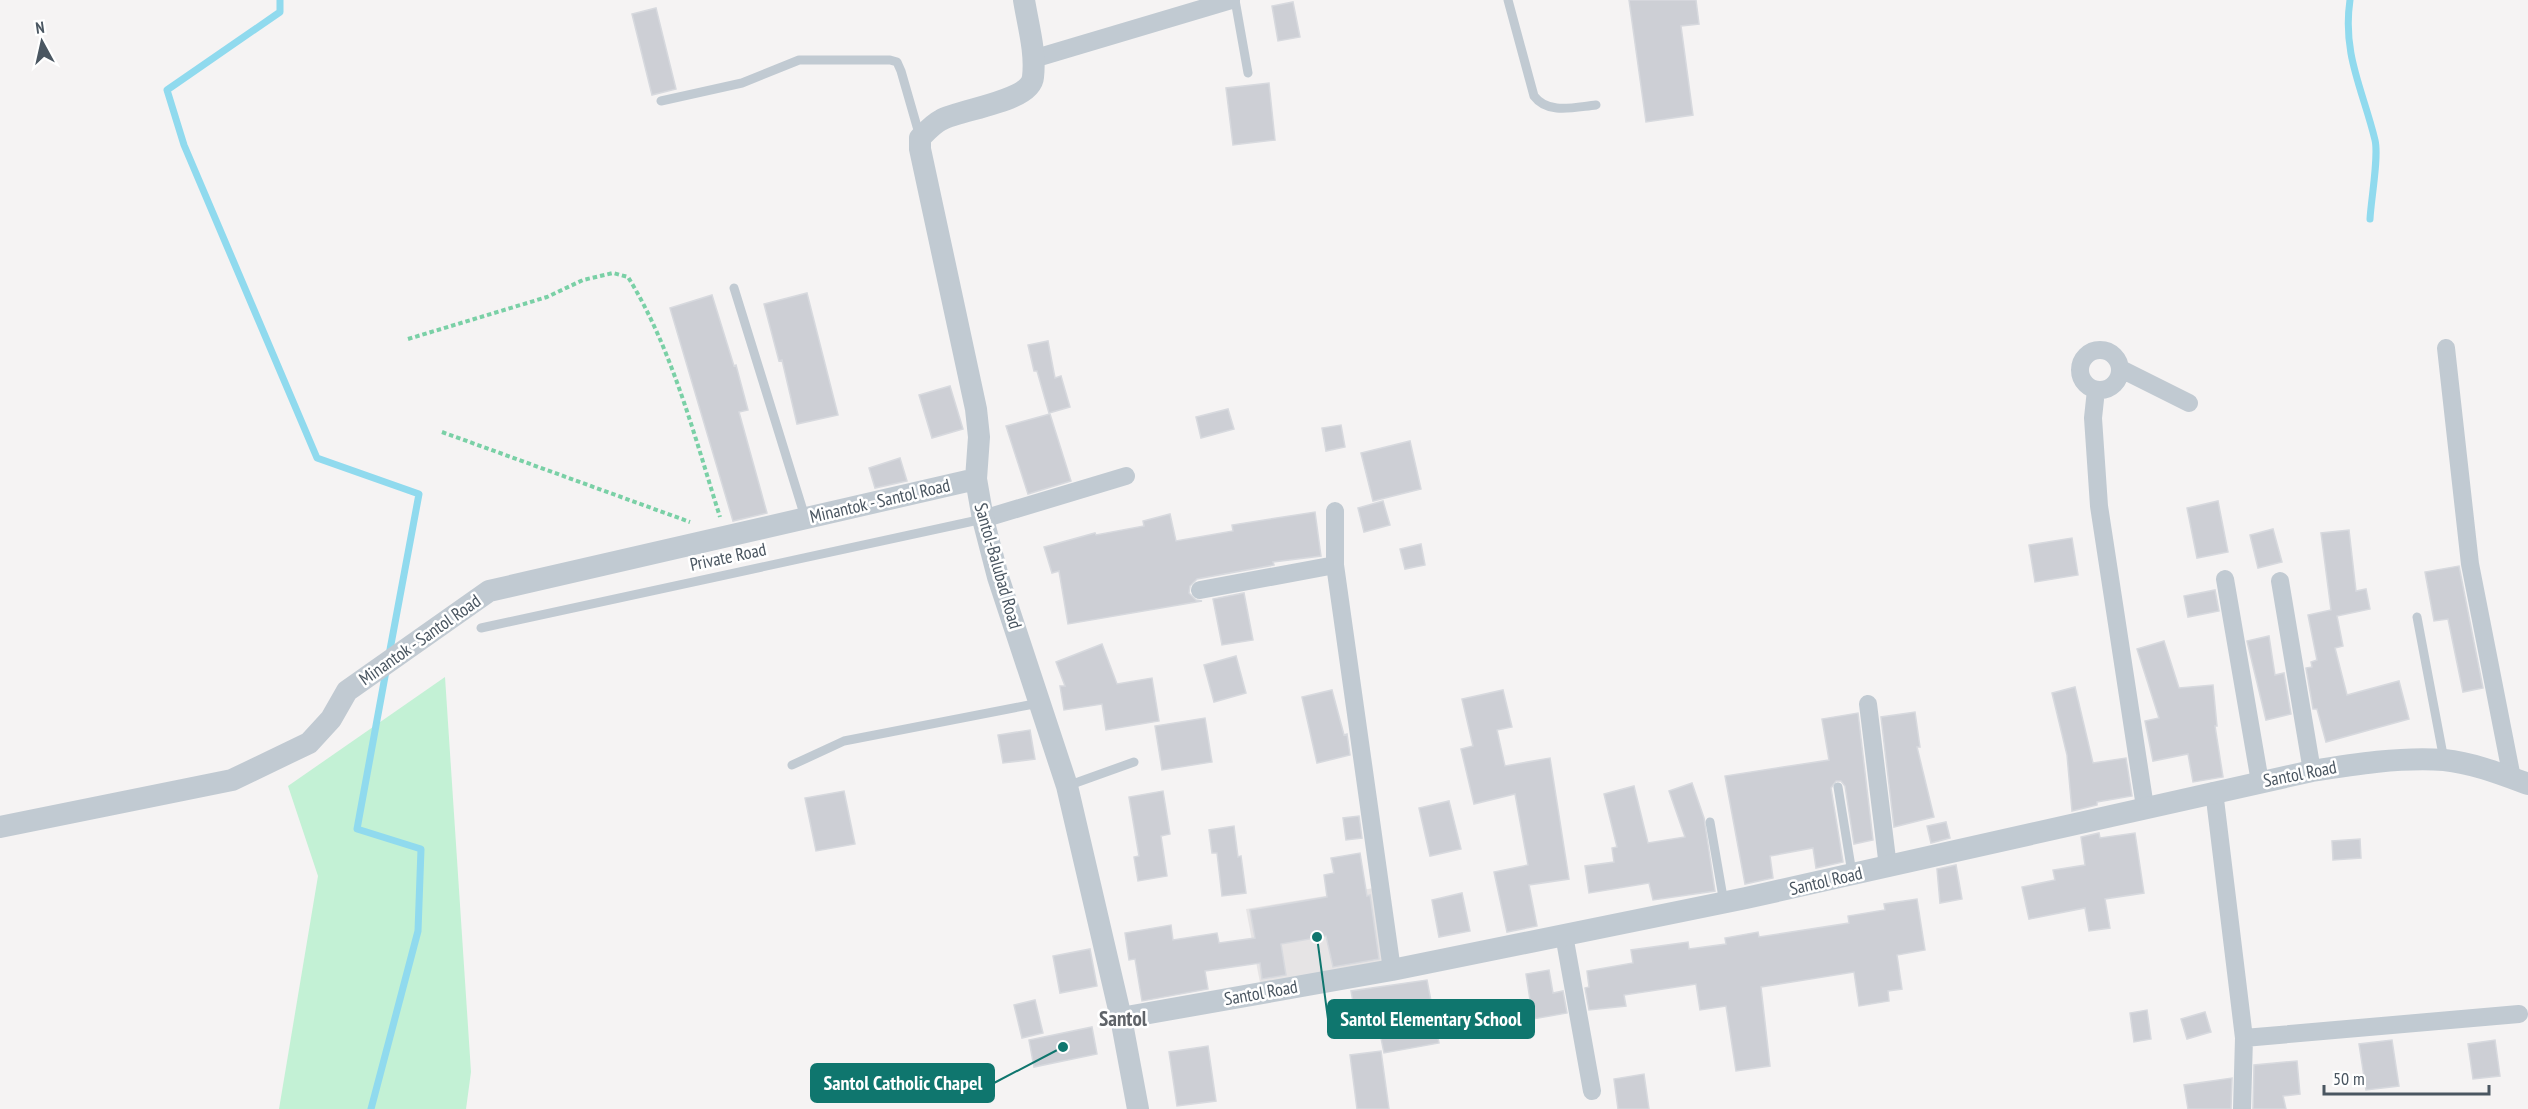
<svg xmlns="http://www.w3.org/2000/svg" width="2528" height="1109" viewBox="0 0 2528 1109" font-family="'PT Sans Narrow',sans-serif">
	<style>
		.education { fill: #e6e4e5 }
		.green { fill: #c3f1d5 }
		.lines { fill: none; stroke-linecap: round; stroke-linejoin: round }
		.stream { stroke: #90daee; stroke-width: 7 }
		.building { fill: #cdcfd5; stroke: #d7d9de; stroke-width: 1.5 }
		.path { stroke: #7ad0a6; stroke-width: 4; stroke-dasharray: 4.5 3; stroke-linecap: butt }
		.service { stroke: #c1cad2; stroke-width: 9 }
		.minor { stroke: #c1cad2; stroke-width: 18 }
		.tertiary { stroke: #c1cad2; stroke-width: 22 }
		.labels { text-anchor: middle; stroke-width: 5; stroke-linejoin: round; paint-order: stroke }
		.street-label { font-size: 18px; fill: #4a5661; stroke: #fff }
		.quarter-label { font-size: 21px; font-weight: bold; fill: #5f6368; stroke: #fff }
		.leader { fill: none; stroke: #0f766e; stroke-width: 2 }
		.callout-dot { fill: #0f766e; stroke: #fff; stroke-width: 2 }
		.callout { fill: #0f766e; stroke: #0f766e; stroke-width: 2 }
		.callout-label { font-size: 20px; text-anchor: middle; font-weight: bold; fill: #fff }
	</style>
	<rect width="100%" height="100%" fill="#f5f3f3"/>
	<path class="education" d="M1374 888 1388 966 1261 988 1246 909Z"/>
	<path class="green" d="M445 677 471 1072 466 1109H279L318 876 288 786Z"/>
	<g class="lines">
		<path class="stream" d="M280 0V12L167 90 184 145 317 458 419 494 389 655
			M2350 0C2342 54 2363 90 2375 140 2379 157 2371 199 2370 219
			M371 1109 418 931 421 849 357 829 386 671"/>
	</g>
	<path class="building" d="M1629 0H1696L1699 24 1681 26 1693 115 1646 122Z
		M1293 2 1300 37 1278 41 1272 6Z
		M656 8 676 89 652 95 632 14Z
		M1269 83 1275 140 1233 145 1226 88Z
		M807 293 838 415 797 424 782 360 779 361 764 304Z
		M712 295 734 366 736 365 748 410 739 412 767 513 733 521 670 308Z
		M1048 341 1055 378 1061 376 1070 407 1049 413 1037 371H1034L1028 345Z
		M950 386 963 429 932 438 919 395Z
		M1228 409 1234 429 1201 438 1196 417Z
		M1050 414 1071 481 1028 494 1006 426Z
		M1341 425 1345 447 1326 451 1322 428Z
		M1410 441 1421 489 1373 501 1361 453Z
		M900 458 907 481 875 488 869 468Z
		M1383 501 1390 525 1364 532 1358 508Z
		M2218 501 2228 552 2197 558 2187 508Z
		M1315 512 1321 556 1273 562 1274 565 1197 579 1190 586 1189 593 1196 600 1202 601 1068 624 1059 571 1052 573 1044 547 1095 533 1096 535 1144 526 1143 521 1170 514 1176 541 1233 531 1232 525Z
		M2273 529 2282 562 2258 568 2250 535Z
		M2349 530 2356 591 2366 589 2370 609 2337 616 2343 646 2335 648 2347 695 2399 681 2409 719 2326 742 2317 709H2313L2306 668 2312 667 2311 662 2317 660 2308 615 2331 610 2321 533Z
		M2072 538 2078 575 2035 582 2029 545Z
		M1421 544 1425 565 1405 569 1400 549Z
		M2459 566 2483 688 2463 692 2448 619 2434 621 2425 572Z
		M2215 590 2219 611 2188 617 2184 596Z
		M1244 593 1253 640 1222 645 1213 599Z
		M2269 636 2275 675 2284 673 2291 714 2266 720 2247 641Z
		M2164 641 2179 688 2213 685 2217 726H2215L2223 777 2193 782 2188 754 2153 761 2145 721 2159 718 2137 649Z
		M1102 644 1117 684 1152 678 1159 721 1106 730 1102 704 1064 710 1060 686H1065L1056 662Z
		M1236 656 1246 693 1214 702 1204 665Z
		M2075 687 2093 763 2126 758 2132 796 2097 802V805L2072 811 2067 755 2052 693Z
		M1332 690 1344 735 1347 734 1350 755 1317 763 1302 697Z
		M1503 690 1512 727 1497 730 1505 766 1550 758 1569 879 1529 885 1537 926 1507 932 1494 872 1528 865 1515 794 1474 804 1461 749 1473 746 1462 699Z
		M1915 712 1920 747H1917L1934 817 1894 827 1881 717Z
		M1858 713 1873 840 1854 844 1845 786 1841 781H1836L1831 788 1843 862 1816 868 1813 848 1770 856 1773 878 1745 884 1725 776 1829 760 1822 719Z
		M1205 718 1212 762 1162 770 1155 726Z
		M1030 730 1035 759 1003 763 998 735Z
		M1692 783 1704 818 1715 891 1653 900 1649 883 1589 893 1585 866 1614 862 1612 848 1617 847 1604 794 1634 786 1648 843 1685 837 1669 791Z
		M844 791 855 844 816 851 805 798Z
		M1163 791 1170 834 1161 836 1167 876 1138 881 1134 857 1139 856 1129 797Z
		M1449 801 1461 849 1430 856 1419 808Z
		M1359 816 1362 838 1346 840 1343 818Z
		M1946 822 1950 838 1931 843 1927 826Z
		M1234 826 1238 857 1241 856 1246 893 1222 896 1217 853H1212L1209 830Z
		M2099 833 2100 838 2135 833 2144 893 2105 899 2110 928 2089 931 2085 908 2029 919 2022 887 2055 880 2053 870 2085 865 2081 837Z
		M2360 839 2361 858 2333 860 2332 841Z
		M1360 853 1367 896 1370 895 1379 959 1333 967 1326 936 1281 944 1286 975 1262 979 1260 963 1205 971 1208 989 1142 1001 1135 959 1129 960 1125 933 1171 925 1173 940 1217 933 1219 943 1255 938 1250 910 1327 897 1324 875 1334 873 1331 858Z
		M1956 865 1962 899 1940 903 1937 869Z
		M1462 893 1470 931 1439 937 1432 900Z
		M1917 899 1925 950 1897 955 1902 989 1888 991 1889 1001 1859 1006 1854 972 1761 987 1770 1066 1736 1071 1726 1006 1700 1010 1696 984 1624 995 1626 1006 1589 1010 1585 988 1589 987 1587 971 1633 963 1631 950 1688 942 1689 949 1726 944 1725 938 1758 932 1759 937 1849 923 1848 916 1885 910 1884 904Z
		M1090 949 1097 986 1060 993 1053 956Z
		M1549 970 1553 993 1563 991 1567 1013 1533 1019 1526 974Z
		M1427 980 1439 1043 1384 1053 1375 1009 1355 1013 1351 991Z
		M1035 1000 1043 1033 1022 1038 1014 1005Z
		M2147 1010 2151 1039 2134 1042 2130 1013Z
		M2205 1012 2211 1032 2187 1039 2181 1019Z
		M1092 1027 1097 1054 1034 1067 1029 1040Z
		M2392 1040 2399 1086 2366 1090 2359 1044Z
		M2495 1040 2500 1076 2473 1079 2468 1044Z
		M1208 1046 1216 1101 1177 1106 1169 1052Z
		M1381 1051 1389 1109H1357L1350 1055Z
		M2297 1061 2300 1094 2283 1096 2286 1109H2253L2254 1065Z
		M1644 1074 1649 1109H1618L1614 1079Z
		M2232 1078 2231 1109H2188L2184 1085Z"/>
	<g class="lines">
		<path class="path" d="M408 339 547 297 583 280 613 273 628 277C672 348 695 438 720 517
			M442 432 690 522"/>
		<path class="service" d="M1235 0 1248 73
			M1508 0 1534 96C1548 115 1575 107 1596 105
			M661 101 742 83 799 60H890L897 62 901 71 920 137
			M734 288 805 517
			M2417 617 2444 760
			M481 628 983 519
			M792 765 844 741 1039 703
			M1067 786 1134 762
			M1838 787 1852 873
			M1710 822 1724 903"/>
		<path class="minor" d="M1033 59 1231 0
			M2446 348 2470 564 2512 778
			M2080 370a20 20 0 1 1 40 0a20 20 0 1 1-40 0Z
			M2121 369 2189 403
			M2096 390 2093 418 2099 506 2145 807
			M1335 511V565L1392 970
			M983 519 1126 476
			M2225 579 2260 782
			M2280 581 2312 771
			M1200 590 1335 565
			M1868 704 1888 867
			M2214 791 2244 1038 2242 1109
			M1564 935 1592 1091
			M2244 1038 2519 1014"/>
		<path class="tertiary" d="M1024 0C1028 25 1036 52 1033 77 1031 102 960 109 941 120 933 124 926 132 920 138V149L976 409 979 437 976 479 983 519 998 577 1067 786 1121 1018 1138 1109
			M0 827 232 780 309 743 331 719 347 691 489 591 976 479
			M1121 1018 1392 970 1746 898 2312 771C2355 764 2400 757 2444 760 2473 763 2501 774 2528 784"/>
	</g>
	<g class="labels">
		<g class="street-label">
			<text transform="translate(880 501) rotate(-13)" y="6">Minantok - Santol Road</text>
			<text transform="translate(728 557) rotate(-12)" y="6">Private Road</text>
			<text transform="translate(998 566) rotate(74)" y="6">Santol-Balubad Road</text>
			<text transform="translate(420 640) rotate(-35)" y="6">Minantok - Santol Road</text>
			<text transform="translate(2300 774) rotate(-11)" y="6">Santol Road</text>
			<text transform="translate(1826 881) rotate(-13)" y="6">Santol Road</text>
			<text transform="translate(1261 993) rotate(-10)" y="6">Santol Road</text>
		</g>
		<g class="quarter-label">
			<text x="1123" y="1026">Santol</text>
		</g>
	</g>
	<path class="leader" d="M1317 937L1328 1019M1063 1047L994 1083"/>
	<g class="callout-dot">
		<circle cx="1317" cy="937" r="6"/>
		<circle cx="1063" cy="1047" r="6"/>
	</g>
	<g class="callout">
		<rect x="1328" y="1000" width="206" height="38" rx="6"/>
		<rect x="811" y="1064" width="183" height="38" rx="6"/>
	</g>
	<g class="callout-label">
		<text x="1431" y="1026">Santol Elementary School</text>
		<text x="903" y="1090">Santol Catholic Chapel</text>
	</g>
	<g transform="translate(42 42) rotate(352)" stroke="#ffffff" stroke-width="4.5" paint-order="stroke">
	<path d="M0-4.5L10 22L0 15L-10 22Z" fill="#4a5661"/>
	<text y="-9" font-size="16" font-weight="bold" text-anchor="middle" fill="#4a5661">N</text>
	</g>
	<path d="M2324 1085v9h165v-9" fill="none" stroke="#4a5661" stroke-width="3"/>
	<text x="2333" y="1085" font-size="18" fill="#4a5661" stroke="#ffffff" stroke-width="4.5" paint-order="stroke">50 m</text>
</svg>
